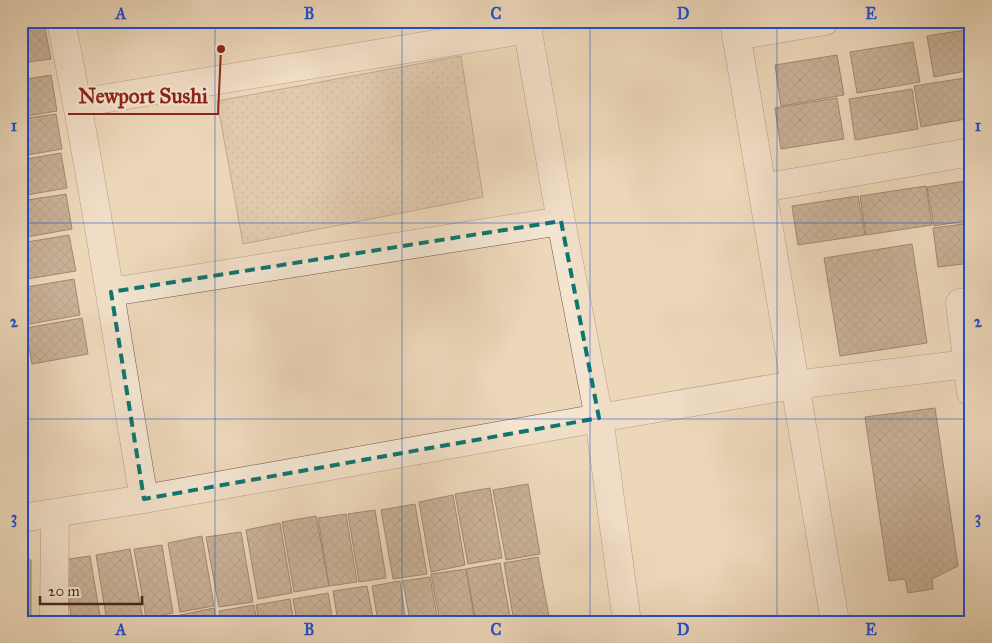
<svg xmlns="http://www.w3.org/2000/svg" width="992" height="643" viewBox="0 0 992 643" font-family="'IM FELL Great Primer',serif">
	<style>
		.grass { fill: url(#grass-dots); stroke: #8c715d }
		.building { fill: url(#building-cross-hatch); stroke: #47291c }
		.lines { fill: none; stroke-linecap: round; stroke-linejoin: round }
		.street-casing { stroke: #705443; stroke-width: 29 }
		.street { stroke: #f3e5d2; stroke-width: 28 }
		.marked { fill: none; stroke: #0f766e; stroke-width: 4; stroke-dasharray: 10 6; stroke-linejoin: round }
		.grid { fill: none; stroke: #1d4ed8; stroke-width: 1; stroke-opacity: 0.55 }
		.leader { fill: none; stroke: #8f2418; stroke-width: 2 }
		.callout-dot { fill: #8f2418; stroke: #f3e5d2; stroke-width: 2 }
		.callout-label { font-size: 21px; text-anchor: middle; font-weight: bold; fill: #8f2418; stroke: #f3e5d2; stroke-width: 4.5; stroke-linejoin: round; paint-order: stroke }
		.neatline { fill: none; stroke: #1d4ed8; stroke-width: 2 }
		.grid-label { font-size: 16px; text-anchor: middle; font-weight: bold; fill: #1d4ed8 }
	</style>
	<defs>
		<pattern id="grass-dots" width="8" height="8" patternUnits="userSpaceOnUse" patternTransform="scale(1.25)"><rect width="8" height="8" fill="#d0b99e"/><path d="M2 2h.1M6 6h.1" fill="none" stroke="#ab9680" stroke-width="1.8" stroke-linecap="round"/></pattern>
		<pattern id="building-cross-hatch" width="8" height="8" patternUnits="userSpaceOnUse" patternTransform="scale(1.25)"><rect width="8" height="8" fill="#9d836e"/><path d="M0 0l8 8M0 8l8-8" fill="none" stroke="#826b5a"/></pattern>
	</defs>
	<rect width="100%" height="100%" fill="#ecd7b9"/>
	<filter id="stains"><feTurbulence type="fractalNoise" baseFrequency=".004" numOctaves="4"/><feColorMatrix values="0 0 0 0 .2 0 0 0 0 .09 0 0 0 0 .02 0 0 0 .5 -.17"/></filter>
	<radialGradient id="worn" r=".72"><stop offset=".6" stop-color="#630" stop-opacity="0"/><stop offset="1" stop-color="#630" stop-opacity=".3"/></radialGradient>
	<path class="grass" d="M461 56 483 197 243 244 217 101Z"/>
	<path class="building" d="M44 23 51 59 21 63V27Z
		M971 29V70L934 77 927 36Z
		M913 42 920 82 857 93 850 52Z
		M837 55 844 95 781 106 775 65Z
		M51 75 57 111 21 117V80Z
		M971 77V118L921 127 914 86Z
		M912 89 918 129 855 140 849 99Z
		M837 98 844 139 781 149 775 108Z
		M56 114 62 149 21 156V119Z
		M61 153 67 188 21 196V160Z
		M971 180V220L934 226 927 187Z
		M926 186 932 225 866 235 860 196Z
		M66 194 72 229 21 238V201Z
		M858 196 865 235 798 245 792 206Z
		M971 223V263L938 267 933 228Z
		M69 235 76 271 21 280V243Z
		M912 244 927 343 840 356 824 258Z
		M74 279 80 315 24 325 21 309V288Z
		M82 318 88 354 32 364 26 328Z
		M935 408 958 566 932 579 933 589 908 593 905 579 889 581 865 417Z
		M528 484 540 554 506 560 493 490Z
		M490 488 502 558 468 564 455 494Z
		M453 495 465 565 431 572 419 502Z
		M415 504 427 574 393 579 381 510Z
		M375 510 386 578 359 582 348 514Z
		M346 514 357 582 329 586 318 518Z
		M316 516 329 586 294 592 282 522Z
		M280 523 292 593 258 599 246 530Z
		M241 532 253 602 219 607 206 537Z
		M202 536 214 606 180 612 168 543Z
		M162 545 173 613 146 618 134 549Z
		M130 549 143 619 125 622H107L96 555Z
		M90 556 101 622H72L62 560Z
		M538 557 550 622H514L504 563Z
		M21 559 31 560V622H21Z
		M500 563 511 622H476L466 569Z
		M466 569 475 622H440L431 574Z
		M430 577 438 622H410L403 581Z
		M400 581 406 622H378L372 586Z
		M367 586 374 622H338L333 591Z
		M328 593 333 622H297L293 599Z
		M290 599 294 622H259L256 605Z
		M254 605 257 622H221L219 611Z
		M214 608 216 622H181L180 615Z
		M176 616 177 622H144Z"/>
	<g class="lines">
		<defs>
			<path id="street" d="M61 21C93 180 117 339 144 499
				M526 21 561 221 599 418 627 622
				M734 21 835 622
				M736 36 825 21
				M78 103 528 29
				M762 188 971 152
				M111 292 561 221
				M971 301 960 303 971 392
				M21 518 144 499 599 418 794 385 967 364
				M54 622 55 513"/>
		</defs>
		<use href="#street" class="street-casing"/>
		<use href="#street" class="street"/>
	</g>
	<path d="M0 0H992V643H0ZM561 221 599 418 144 499 111 292Z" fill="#ecd7b9" fill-opacity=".55" fill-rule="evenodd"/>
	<path class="marked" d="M561 221 599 418 144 499 111 292Z"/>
	<path class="grid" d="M215 21V622M402 21V622M590 21V622M777 21V622M21 223H971M21 419H971"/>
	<path class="leader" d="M221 49L218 114H68"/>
	<circle class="callout-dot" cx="221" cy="49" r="5"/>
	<g class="callout-label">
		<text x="143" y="103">Newport Sushi</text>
	</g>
	<rect width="992" height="643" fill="none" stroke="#ecd7b9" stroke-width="55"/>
	<path d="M40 596v8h102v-8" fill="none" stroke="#47291c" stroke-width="2.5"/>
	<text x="48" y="596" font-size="15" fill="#47291c" stroke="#f3e5d2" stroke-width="4" paint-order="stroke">20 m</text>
	<rect x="28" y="28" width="936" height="588" class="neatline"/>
	<g class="grid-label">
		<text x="121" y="19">A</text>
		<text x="309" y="19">B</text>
		<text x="496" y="19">C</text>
		<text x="683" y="19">D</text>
		<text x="871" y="19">E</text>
		<text x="14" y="131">1</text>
		<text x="978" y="131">1</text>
		<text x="14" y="327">2</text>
		<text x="978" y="327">2</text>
		<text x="14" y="523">3</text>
		<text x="978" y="523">3</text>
		<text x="121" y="635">A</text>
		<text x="309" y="635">B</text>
		<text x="496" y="635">C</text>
		<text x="683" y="635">D</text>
		<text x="871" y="635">E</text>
	</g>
	<rect width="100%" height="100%" filter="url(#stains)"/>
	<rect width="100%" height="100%" fill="url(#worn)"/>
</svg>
